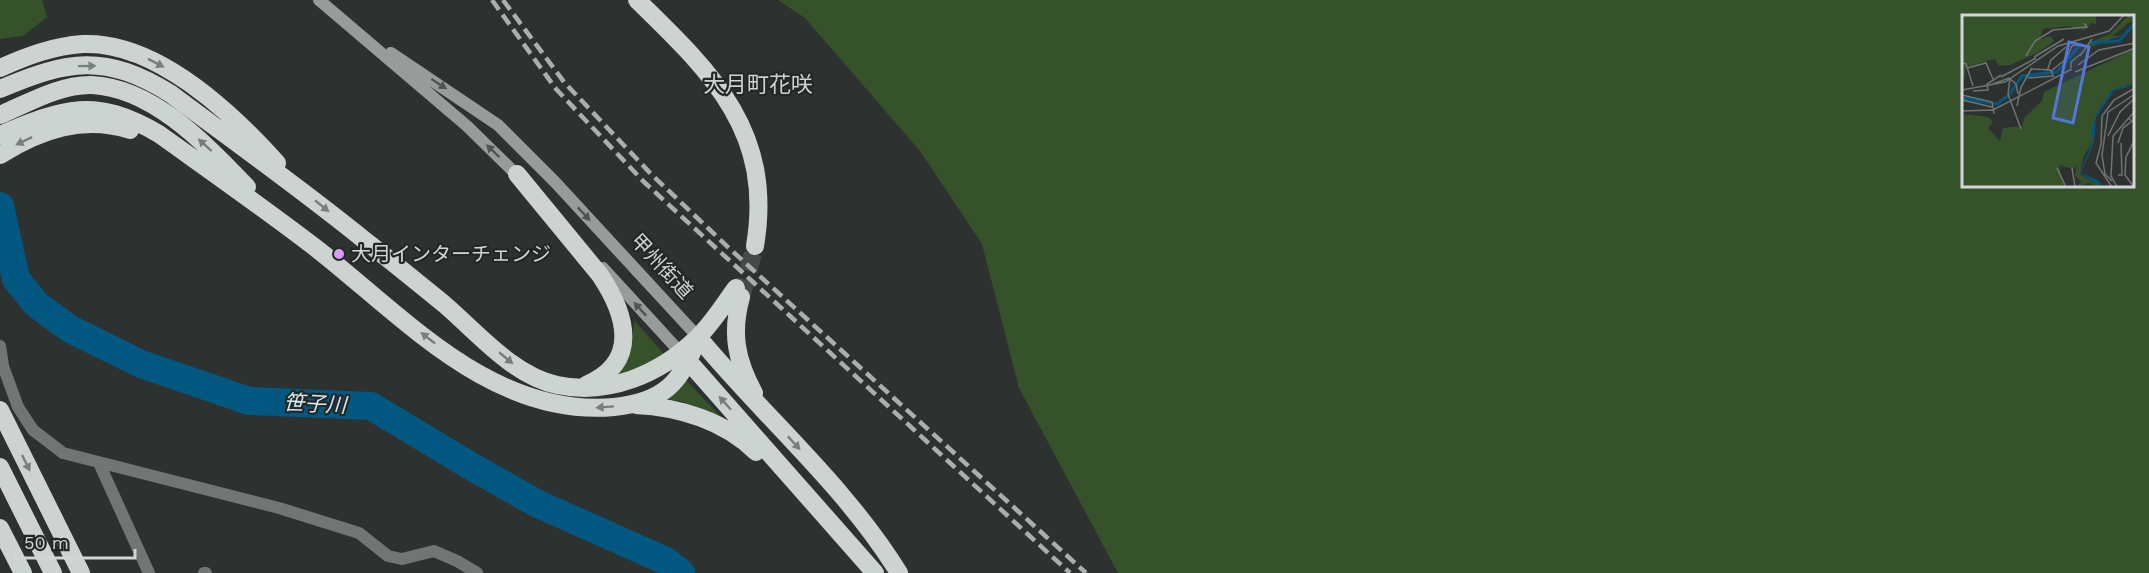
<svg xmlns="http://www.w3.org/2000/svg" width="2149" height="573" viewBox="0 0 2149 573" font-family="'Work Sans','Noto Sans JP',sans-serif">
	<style>
		.green { fill: #36522a; fill-rule: evenodd }
		.lines { fill: none; stroke-linecap: round; stroke-linejoin: round }
		.river { stroke: #025880; stroke-width: 28 }
		.highway-tunnel { stroke: #464b4a; stroke-width: 18; stroke-dasharray: 18 9; stroke-linecap: butt }
		.street { stroke: #727573; stroke-width: 12 }
		.secondary { stroke: #979b99; stroke-width: 12 }
		.highway { stroke: #cdd3d0; stroke-width: 18 }
		.rail { stroke: #abaeae; stroke-width: 4.5; stroke-dasharray: 12 6; stroke-linecap: butt }
		.oneway { fill: #787e7c }
		.oneway2 { fill: #515655 }
		.poi-dot { fill: #d89bf8; stroke: #232827; stroke-width: 2 }
		.labels { text-anchor: middle; stroke-width: 4.5; stroke-linejoin: round; paint-order: stroke }
		.poi-label { font-size: 20px; fill: #d3d6d6; stroke: #232827; text-anchor: start }
		.street-label { font-size: 20px; fill: #d3d6d6; stroke: #232827 }
		.water-label { font-size: 21px; font-style: italic; fill: #d5e7f3; stroke: #232827 }
		.quarter-label { font-size: 22px; fill: #ccd3d2; stroke: #232827 }
		.inset-river { fill: none; stroke: #025880; stroke-width: 3 }
		.inset-road { fill: none; stroke: #6f7473; stroke-width: 1.5 }
		.view { fill: #5477d7; fill-opacity: 0.15; stroke: #5477d7; stroke-width: 3 }
		.inset-edge { fill: none; stroke: #d3d6d6; stroke-width: 3 }
	</style>
	<rect width="100%" height="100%" fill="#2d3231"/>
	<path class="green" d="M0 0H42L47 17 23 36 0 39Z
		M778 0H2149V573H1118L1019 388 982 244 920 151 805 18ZM1963 16H2132V186H1963Z
		M634 320 665 355 636 371 615 377C629 358 633 344 634 320Z
		M686 380 720 416 683 402 668 399 681 388Z"/>
	<g class="lines">
		<path class="river" d="M0 206 16 279 36 304 70 329 141 364 249 401 371 406 474 468 538 504 666 561 681 573"/>
		<path class="highway-tunnel" d="M741 297 755 246"/>
		<path class="street" d="M0 346 3 366 18 407 33 430 63 453 279 508 359 533 388 556 402 559 434 551 457 561 477 573
			M99 463 149 573
			M204 573H206"/>
		<path class="secondary" d="M319 0 467 126 520 178
			M391 53 498 125 555 182 698 337
			M603 268 680 352"/>
		<path class="highway" d="M637 0C713 74 774 132 755 246
			M0 68C27 56 53 46 83 44 156 41 232 113 277 163
			M0 89C68 60 105 53 171 94 235 142 300 188 363 239 390 260 417 282 444 304 478 333 512 375 557 385 609 396 660 374 697 338 712 324 724 304 736 288
			M0 115C28 103 61 84 92 85 154 88 207 146 247 187
			M0 135C64 108 95 96 159 134 212 172 265 209 317 249 404 317 493 418 614 407 663 402 682 383 698 337
			M0 155C40 130 83 115 130 130
			M517 174 600 275C626 314 641 362 586 385
			M741 297C731 333 736 360 754 393
			M698 337C764 417 844 484 899 573
			M682 354 875 573
			M636 405C679 407 725 421 756 452
			M0 410 81 573
			M0 467 53 573
			M0 528 23 573"/>
		<path class="rail" d="M492 0 556 89 644 182 1070 573
			M503 0 564 82 652 175 730 249 1086 573"/>
	</g>
	<defs><path id="oneway-solid" d="M-6-.8H1V-3.2L6.5 0L1 3.2V.8H-6Z" transform="scale(1.5)"/></defs>
	<g class="oneway">
		<use href="#oneway-solid" transform="translate(156 63) rotate(27)"/>
		<use href="#oneway-solid" transform="translate(87 66) rotate(-1)"/>
		<use href="#oneway-solid" transform="translate(24 141) rotate(154)"/>
		<use href="#oneway-solid" transform="translate(205 145) rotate(-138)"/>
		<use href="#oneway-solid" transform="translate(322 206) rotate(39)"/>
		<use href="#oneway-solid" transform="translate(428 338) rotate(-142)"/>
		<use href="#oneway-solid" transform="translate(506 358) rotate(40)"/>
		<use href="#oneway-solid" transform="translate(725 403) rotate(-132)"/>
		<use href="#oneway-solid" transform="translate(605 407) rotate(176)"/>
		<use href="#oneway-solid" transform="translate(794 443) rotate(47)"/>
		<use href="#oneway-solid" transform="translate(26 463) rotate(64)"/>
	</g>
	<g class="oneway2">
		<use href="#oneway-solid" transform="translate(439 84) rotate(33)"/>
		<use href="#oneway-solid" transform="translate(493 151) rotate(-136)"/>
		<use href="#oneway-solid" transform="translate(584 214) rotate(47)"/>
		<use href="#oneway-solid" transform="translate(640 309) rotate(-133)"/>
	</g>
	<circle class="poi-dot" cx="339" cy="254" r="6"/>
	<g class="labels">
		<g class="poi-label">
			<text x="351" y="261">大月インターチェンジ</text>
		</g>
		<g class="street-label">
			<text transform="translate(662 266) rotate(47)" y="7">甲州街道</text>
		</g>
		<g class="water-label">
			<text transform="translate(315 404) rotate(3)" y="7">笹子川</text>
		</g>
		<g class="quarter-label">
			<text x="758" y="92">大月町花咲</text>
		</g>
	</g>
	<g transform="translate(1962 15)">
		<rect width="172" height="172" fill="#2d3231"/>
		<path d="M0 0H134V9L129 8 123 15 107 11 81 14 77 25 89 21 92 26 77 37 48 50 37 51 33 44 4 52 1 71ZM167 0 172 4 150 21 161 20 126 33V28L148 19ZM172 34V68L150 75 137 94 129 117 131 125 121 143 118 159 140 172 126 168 115 172 119 166 113 161 115 149 112 154 97 150 102 172H0V99L26 102 31 107 26 113 38 126 41 113 60 111 63 102 80 86 82 77Z" fill="#36522a"/>
		<path d="M172 68 163 73 152 75 134 102 132 127 119 158 137 166 140 172 118 158 131 125 129 117 135 97 150 75Z" fill="#025880"/>
		<path class="inset-river" d="M128 28 157 26 173 8M0 83 35 89 47 80 60 61 95 57 118 30"/>
		<path class="inset-road" d="M64 41 73 26 91 15 125 12 122 8M118 41 130 24M72 42 102 24M0 48 4 49 11 71M116 50 137 35 173 28M5 53 24 48 31 64M109 53V47L120 38M68 54 88 55 92 62M85 56 89 45 104 32M89 56 104 44 110 31 119 29M113 57 173 33M39 62 74 43M48 63 46 79 59 114M66 63 91 61M28 70 47 63 54 69 56 79M0 75 43 67 96 31 147 16 162 0M11 76 26 75 25 69 39 60M0 80 30 87 32 99M0 85 30 92M55 91 59 72 70 53M0 96 31 95 110 54M146 97 140 140 143 159 150 166M146 97 173 79M146 121 158 97 173 83M156 128 161 113 170 106 166 103M95 153 104 172M110 153 113 172M156 160H160L159 128M150 172 134 148 139 129 140 101 152 85 173 73M155 172 149 161 151 121 173 96M172 172 163 160 164 142 173 124"/>
		<path class="view" d="M107 27 127 32 111 108 91 103Z"/>
		<rect width="172" height="172" class="inset-edge"/>
	</g>
	<path d="M15 549v9h120v-9" fill="none" stroke="#d3d6d6" stroke-width="3"/>
	<text x="24" y="549" font-size="18" fill="#d3d6d6" stroke="#232827" stroke-width="4.5" paint-order="stroke">50 m</text>
</svg>
